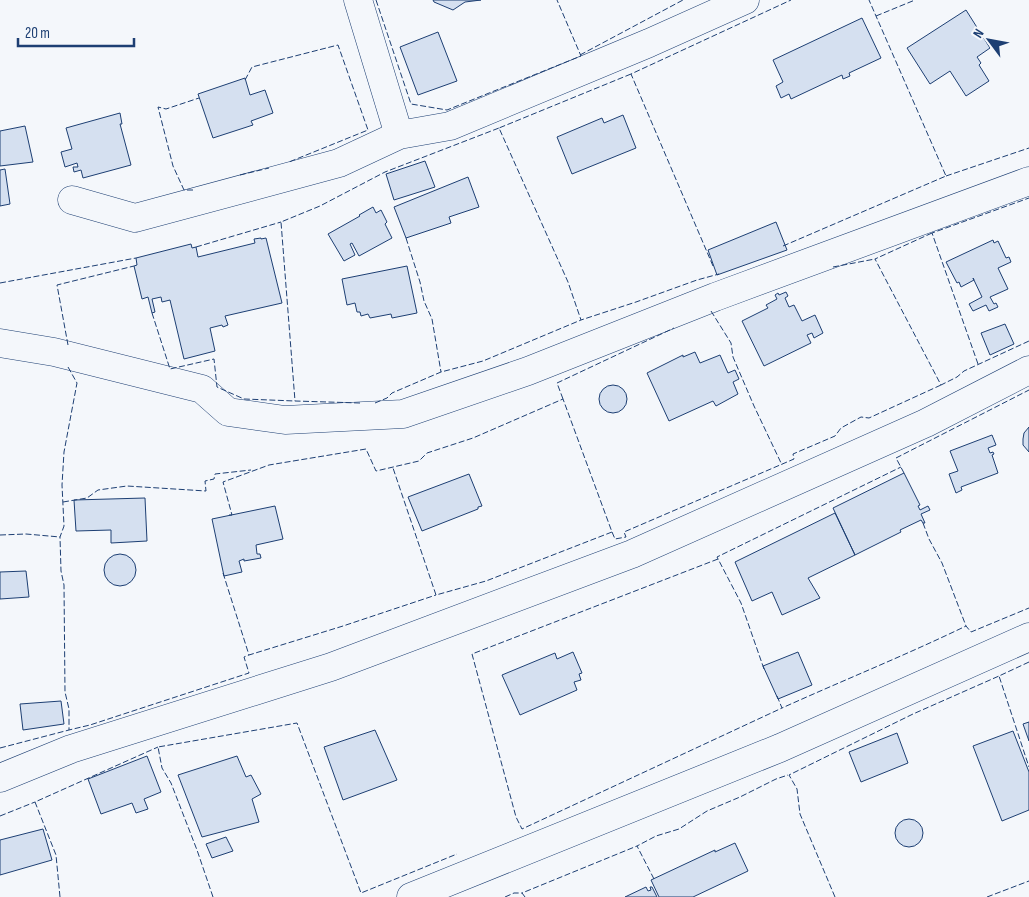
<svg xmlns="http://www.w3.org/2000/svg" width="1029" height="897" viewBox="0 0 1029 897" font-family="'Sofia Sans Condensed',sans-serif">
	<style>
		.building { fill: #d5e0f0; stroke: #1d3f73 }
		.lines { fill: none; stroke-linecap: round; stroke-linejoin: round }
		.street-casing { stroke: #1d3f73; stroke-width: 29 }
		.street { stroke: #f4f7fb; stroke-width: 28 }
		.fence { stroke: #1d3f73; stroke-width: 1; stroke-dasharray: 6 2.5; stroke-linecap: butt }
	</style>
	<rect width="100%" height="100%" fill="#f4f7fb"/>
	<path class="building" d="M433 0H481L465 2 453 10 434 2Z
		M966 10 990 48 977 57 981 63 979 65 989 81 966 96 950 71 930 84 907 48Z
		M862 18 881 58 849 73 850 76 843 79 842 75 791 99 789 94 781 98 776 86 783 82 773 60Z
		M438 32 457 81 418 95 400 47Z
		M245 78 250 95 265 90 273 113 251 121 253 125 213 138 198 94Z
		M120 113 122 124H120L131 165 83 178 81 170 74 172 73 167H78L77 163 65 167 61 152 72 149 66 128Z
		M623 115 636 148 572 174 557 137 602 118 604 123Z
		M25 126 33 162 0 166V131Z
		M425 161 435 187 394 200 386 174Z
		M5 169 10 204 0 206V170Z
		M468 177 479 207 449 217 451 223 406 238 394 207Z
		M373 207 376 213 381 210 387 222 385 224 392 238 359 256 352 243 350 244 355 255 344 261 328 234 360 216 359 215Z
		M776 222 787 250 717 275 708 250Z
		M261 238V239L266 238 282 303 225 316 228 325 223 327 222 325 210 328 215 351 184 359 170 300 162 302 161 297 152 299 155 312 152 313 148 297 142 299 134 266 137 265 136 258 191 244 192 248 196 247 198 257 255 243 254 239Z
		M993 240 994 243 998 241 1006 258 1009 257 1011 262 998 268 1008 289 990 297 994 304 996 303 998 307 989 311 986 305 973 311 969 304 982 297 973 278 974 280 961 287 959 282 957 283 946 262Z
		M407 266 417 313 392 318 391 314 370 318 368 314 361 316 360 312H357L355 303 347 305 342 279Z
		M786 292 788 296 785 298 789 307 794 305 802 321 815 315 823 333 814 338 812 333 807 335 811 343 764 366 742 321 768 308 766 305 777 299 775 295 778 293 779 295Z
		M1005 324 1014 344 990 355 981 333Z
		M695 352 700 363 720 355 728 373 735 370 739 379 733 382 738 394 716 406 713 401 669 421 647 373 683 355V357Z
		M599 399a14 14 0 1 1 28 0a14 14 0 1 1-28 0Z
		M1029 427V452L1023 445V439L1024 433Z
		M992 435 996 445 988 448 990 453 993 452 994 454 992 455 998 473 961 487 962 490 956 493 949 474 958 471 950 451Z
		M904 473 920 505 918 506 920 510 928 506 930 510 921 514 925 523H923L921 520 900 530 901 532 855 555 833 508Z
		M469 474 482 506 478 507V509L422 531 408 497Z
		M145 498 147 541 111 543V530L76 531 74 500Z
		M275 506 283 539 256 545 257 554H260L261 558 244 561V559L239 561 242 572 224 576 212 519Z
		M835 513 855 555 808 578 820 598 782 615 772 592 752 601 735 562Z
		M104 570a16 16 0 1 1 32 0a16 16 0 1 1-32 0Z
		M26 571 29 597 0 599V572Z
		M573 652 582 673 579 674 581 680 574 682 577 690 520 715 502 675 555 653 557 659Z
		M798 652 812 685 778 699 763 666Z
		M61 701 64 724 23 730 20 704Z
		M1029 722V741L1023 724Z
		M375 730 397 780 343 800 324 747Z
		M1013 731 1029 772V810L1002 821 973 746Z
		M897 733 908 763 861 782 849 752Z
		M147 756 161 792 144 799 148 809 136 813 132 803 101 814 88 779Z
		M237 756 246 777 251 775 261 794 252 799 259 822 202 837 178 775Z
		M895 833a14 14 0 1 1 28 0a14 14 0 1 1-28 0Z
		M43 829 52 860 0 875V840Z
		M226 837 233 851 212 858 206 844Z
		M735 843 748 871 693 897H659L651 880 715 850V852Z
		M646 887 648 891 651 890 650 887H652L657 897H625Z"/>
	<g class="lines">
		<defs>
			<path id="street" d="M358 0 399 135
				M72 200 135 218 339 163 399 135 450 126 649 43 745 0
				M0 343 54 352 202 389 228 412 285 420 403 414 528 371 715 297 1029 181
				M0 778 71 749 331 667 632 554 926 423 1029 370
				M411 897 780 748 1029 637"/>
		</defs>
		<use href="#street" class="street-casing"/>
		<use href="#street" class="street"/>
		<path class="fence" d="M376 0 411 104 447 110 581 56 557 0
			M876 16 915 0
			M580 55 683 0
			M631 74 499 128 568 282 581 320 636 302 697 280 719 274
			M245 80 252 67 338 45 368 130 289 162
			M240 175 269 168
			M946 176 1029 148
			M193 190H184L173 166 158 107 166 109 199 98
			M932 233 875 259 941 385 957 377 964 371 1029 341
			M406 238 420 282 424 301 432 319 441 372
			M783 246 946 176 869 0
			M196 247 281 222
			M713 266 631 74 791 0
			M833 267 875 259
			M0 283 136 258
			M711 311 731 343 733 357 754 406 782 465
			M152 313 170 369 214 359 217 387 244 399 295 401
			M68 345 57 285 134 266
			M978 364 932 233 1029 198
			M68 367 77 383 64 452 62 485 64 526 60 537 61 571 64 585 65 692 69 709V730L90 725 249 673 244 657 249 655
			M563 399 557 383 674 328
			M360 403 295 401 281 222 320 206 385 172 499 128
			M375 403 387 398 392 393 441 372 483 361 581 320
			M904 473 896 458 1029 390
			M63 502 87 498 98 490 127 486 206 491 205 481 214 479 215 474 251 470
			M229 515H232L223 482 269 465 366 449 376 471 419 461 427 453 473 438 563 399 612 532 486 581 436 595 393 468
			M923 523 929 539 942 563 966 626 971 632 1029 608
			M612 532 615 539 626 537 624 532 794 459 793 454 835 436 841 428 861 417 869 418 941 385
			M0 535 26 534 60 537
			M718 559 472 654 516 817 522 829 782 708
			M223 573 249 655 343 626 436 595
			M1029 662 999 676 1029 767
			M764 669 741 603 717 557 901 467
			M777 696 782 708C844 680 906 655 966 626
			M0 748 69 730
			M0 816 35 802
			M654 879 637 846 656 836 679 829 707 811 740 797 776 779 788 775
			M60 897 56 855 35 802 158 747
			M213 897 197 850 171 783 162 768 158 747 297 723 361 893 457 854
			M505 897 514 893H522
			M525 897 522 893 637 846
			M835 897 800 814 797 789 789 775 913 714 999 676
			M987 897 1029 881"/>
	</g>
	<g transform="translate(989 40) rotate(302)" stroke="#f4f7fb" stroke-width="4" paint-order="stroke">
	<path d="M0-4L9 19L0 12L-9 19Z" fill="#1d3f73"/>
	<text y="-8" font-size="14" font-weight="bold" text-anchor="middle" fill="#1d3f73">N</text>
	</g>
	<path d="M18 38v8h116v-8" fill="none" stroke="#1d3f73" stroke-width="2.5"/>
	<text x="25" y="38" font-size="15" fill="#1d3f73" stroke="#f4f7fb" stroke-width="4" paint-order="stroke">20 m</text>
</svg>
